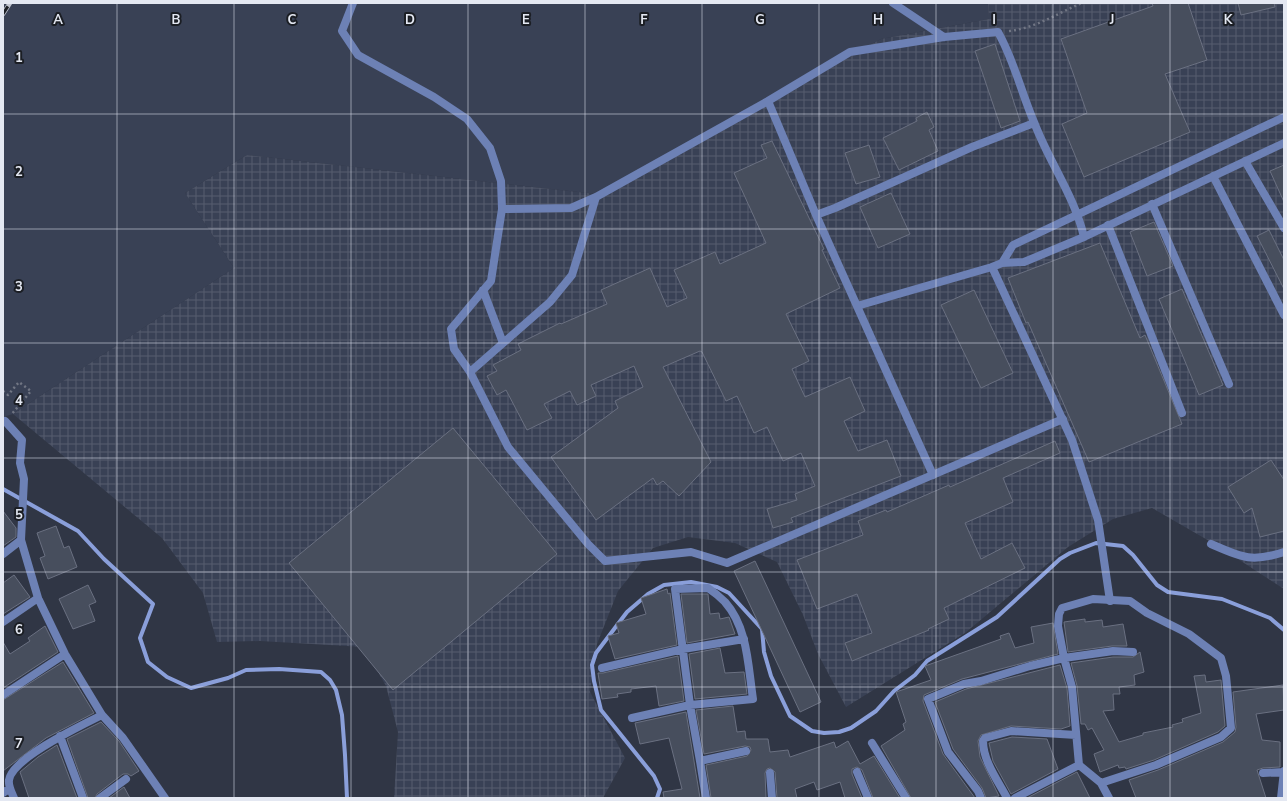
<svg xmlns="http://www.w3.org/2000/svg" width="1287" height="801" viewBox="0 0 1287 801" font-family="'Nunito Sans',sans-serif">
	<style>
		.built { fill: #394155 }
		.industrial { fill: url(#industrial-grid) }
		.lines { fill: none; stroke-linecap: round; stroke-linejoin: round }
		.stream { stroke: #8a9fda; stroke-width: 4 }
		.building { fill: #474e5d; stroke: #6a7081 }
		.path { stroke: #717684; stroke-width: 2.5; stroke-dasharray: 2 3; stroke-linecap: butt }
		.service { stroke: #6d81b5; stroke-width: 8 }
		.minor { stroke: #6d81b5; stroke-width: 8 }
		.rail-casing { stroke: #c1c5d0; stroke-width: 4.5 }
		.rail { stroke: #1b1e24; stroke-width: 3; stroke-dasharray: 9; stroke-linecap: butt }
		.grid { fill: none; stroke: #e4e8f2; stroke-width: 1; stroke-opacity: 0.55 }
		.grid-label { font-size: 13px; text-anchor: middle; font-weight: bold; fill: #e4e8f2; stroke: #1b1e24; stroke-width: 4; stroke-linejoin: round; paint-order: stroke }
	</style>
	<defs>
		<pattern id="industrial-grid" width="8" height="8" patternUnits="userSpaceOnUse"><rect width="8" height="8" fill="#394155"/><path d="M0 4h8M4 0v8" fill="none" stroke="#565c6e"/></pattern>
	</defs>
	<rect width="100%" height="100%" fill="#303645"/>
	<path class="built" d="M3 3H988L989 19 881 39 596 194 247 155 185 193 234 268 13 414 3 417Z"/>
	<path class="industrial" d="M988 3H1284V589L1218 546 1152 508 1113 519 1068 547 965 633 846 707 818 654 803 615 777 562 735 543 688 537 653 548 618 591 597 644 590 692 625 758 603 798H394L398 732 386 686 364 647 260 641 217 642 203 593 162 538 13 414 234 268 185 193 247 155 596 194 881 39 989 19Z"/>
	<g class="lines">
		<path class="stream" d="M3 489 78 531 104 559 153 604 140 638 148 662 167 677 191 688 228 678 246 670 279 669 321 672 330 680 336 690 342 715 345 755 347 798
			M657 798 660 789 654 776 601 710 594 681 592 665 596 653 627 612 648 594 664 585 691 582 717 587 729 593 762 629 764 652 771 676 790 716 812 731 824 733 839 732 851 728 876 711 894 691 915 675 927 661 997 617 1060 559 1070 553 1096 543 1123 546 1133 555 1157 585 1168 592 1222 599 1270 618 1284 630"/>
	</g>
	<path class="building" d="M1152 3H1188L1207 60 1165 74 1190 132 1084 177 1062 124 1087 113 1061 39 1153 6Z
		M1238 3H1274L1275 7 1241 15Z
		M995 44 1020 121 1001 128 975 51Z
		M927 112 934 127 929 130 938 151 899 170 883 138 917 121 916 118Z
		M772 141 824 249 822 250 840 288 786 314 809 361 792 369 805 397 850 377 865 411 844 421 858 451 887 440 901 476 791 518 793 522 773 528 767 509 797 500 795 494 815 486 801 453 783 461 767 427 754 433 737 396 726 401 702 352 700 351 663 367 711 462 679 496 663 481 657 485 653 478 596 520 551 457 618 408 615 401 643 387 634 366 591 385 596 396 577 405 570 391 544 404 552 418 527 430 506 390 497 395 487 376 497 371 493 365 521 350 518 344 560 323 561 324 607 304 601 290 650 268 667 307 687 298 674 270 715 252 720 264 766 243 734 173 767 158 761 145Z
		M869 145 880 177 856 184 845 153Z
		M1284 165V202L1270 171Z
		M891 193 910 234 878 248 860 207Z
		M1154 222 1173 266 1147 276 1130 232Z
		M1269 230 1284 260V289L1257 236Z
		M1100 243 1140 338 1145 335 1182 424 1089 462 1028 322 1026 323 1008 278Z
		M1182 289 1223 385 1199 395 1159 299Z
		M974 290 1013 373 981 388 941 305Z
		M453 428 557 554 393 690 289 563Z
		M1055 441 1060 453 1003 478 1013 502 965 523 981 559 1012 543 1025 568 944 608 949 619 928 629 929 630 852 661 845 643 872 633 857 594 817 609 797 560 863 535 858 521 886 510 887 512 949 485 950 487Z
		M1271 460 1284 480V531L1260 537 1252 508 1244 513 1228 487Z
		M3 511 16 528V537L3 546Z
		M56 526 64 548 69 546 77 567 48 579 40 558 45 556 37 533Z
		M755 561 821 702 800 712 734 571Z
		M14 575 30 597 3 614V583Z
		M88 585 96 602 89 605 95 621 73 629 59 599Z
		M667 589 668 594 670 593 677 645 615 659 608 636 619 633 616 623 646 614 641 598Z
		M681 594H708L710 614 719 613 720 619 729 617 735 634 687 643Z
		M1085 619V622L1102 620 1103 627 1123 624 1127 646H1112L1068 652 1064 622Z
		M1053 623 1058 654 962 679 924 695 923 701 943 754 975 798H911L881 746 905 730 903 724 906 722 896 692 931 680 925 666 1001 639 1000 636 1009 633 1015 648 1034 643 1031 627Z
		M45 626 58 652 3 688V642L10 654 30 641 28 638Z
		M720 648 725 673 744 672 747 694 695 699 689 654Z
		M1140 652 1144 672 1134 675 1135 685 1119 687 1120 694H1113L1114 710 1103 711 1119 742 1143 735V733L1173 727 1172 725 1183 722 1182 719 1201 713 1194 676 1205 675 1206 682 1221 680 1225 726 1218 732 1154 760 1126 769 1125 767 1119 768 1118 765 1100 772 1094 754 1104 750 1092 728 1088 730 1085 724H1081L1077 686 1071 663 1113 657H1133Z
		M678 656 684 701 659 706 656 686 631 689V692L617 694 618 697 602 699 598 673H603Z
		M63 662 94 713 46 738 3 771V700Z
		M1060 665 1067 688 1070 726 1061 729 1011 726 981 735 978 741 980 757 999 796 986 798 982 788 953 749 935 702 966 689Z
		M1283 685 1284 710 1256 714 1262 740 1280 742V767L1263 768 1257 770 1266 798H1136L1129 780 1158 770 1223 742 1235 732 1236 727 1233 692Z
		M733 706 737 732 745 731 746 739H768L770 752 788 750 790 757 834 742 836 748 848 741 860 764 874 756 900 798H873L862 770 857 767 852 769V774L862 798H845L840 782 817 790 814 782 795 789 797 798H777L775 772 770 768 767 769 765 773 766 798H711L706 765 747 756 751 750 750 747 745 746 704 754 696 710Z
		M686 712 700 798H664L663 792 682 789 669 738 640 744 635 723Z
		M101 722 119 741 139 771 131 776 128 774H123L97 794 95 798H88L67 739Z
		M1012 737 1047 739 1058 769 1011 794 993 761 989 743Z
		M57 745 77 798H29L20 772 38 757Z
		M1077 772 1090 798H1027Z
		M124 787 130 798H109Z"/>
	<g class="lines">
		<path class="path" d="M1009 31C1036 28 1058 13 1082 3
			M3 391 8 395 19 382 31 391 11 415"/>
		<path class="service" d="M353 3 342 31 358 55 434 97 467 119 490 148 501 181 502 209
			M893 3 944 37
			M768 101 816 215 933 475
			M1245 161 1284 228
			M1213 176 1284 315
			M1152 204 1229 384
			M816 215 835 208 972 147 1034 123
			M1108 225 1182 413
			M1002 263 1013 245 1284 117
			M992 267 1072 440 1098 520 1110 601
			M483 290 503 343
			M857 306 992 267 1002 263 1024 262 1084 237 1284 143
			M470 372 550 302 572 275 596 197
			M1063 419 727 563 691 552 605 561 588 544 508 447 470 372 454 349 451 329 491 281 502 209 571 208 596 197 768 101 850 52 944 37 998 32C1014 60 1021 92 1034 122 1049 162 1074 195 1084 237
			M1211 544C1241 557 1251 563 1284 552"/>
		<path class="minor" d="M5 421 22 440 20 463 24 479 21 540 38 598 65 654 102 715 123 738 165 798
			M3 554 21 540
			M3 622 38 598
			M602 668 683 649 744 639
			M3 695 65 654
			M632 718 690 705 753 699C748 666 748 628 725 602 720 597 714 592 708 588L675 589 690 705 700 761
			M60 736 83 798
			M872 743 906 798
			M1079 765 1101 783 1109 798
			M857 772 868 798
			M770 773 772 798
			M1263 773 1284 772
			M1101 783 1156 765 1221 737 1231 728 1226 676 1221 658 1189 634 1147 613 1130 601 1093 599 1062 608 1059 614 1058 626 1064 658 1113 651 1133 652
			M3 793 10 788
			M14 798C12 793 8 786 9 780 12 758 82 725 102 715
			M100 798 126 779
			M706 798 700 761 746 751
			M981 798 978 791 948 752 928 699 964 684 981 681 1030 666 1064 658 1072 687 1079 765 1015 798
			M1007 798C998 781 983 761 983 741L985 738 1011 731 1076 735
			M1281 798 1284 771"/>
		<defs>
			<path id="rail" d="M3 14 10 3"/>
		</defs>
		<use href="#rail" class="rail-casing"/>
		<use href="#rail" class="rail"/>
	</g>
	<path class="grid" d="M117 3V798M234 3V798M351 3V798M468 3V798M585 3V798M702 3V798M819 3V798M936 3V798M1053 3V798M1170 3V798M3 114H1284M3 229H1284M3 343H1284M3 458H1284M3 572H1284M3 687H1284"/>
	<g class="grid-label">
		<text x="58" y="24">A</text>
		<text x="176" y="24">B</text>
		<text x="292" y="24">C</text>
		<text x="410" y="24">D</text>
		<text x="526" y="24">E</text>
		<text x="644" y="24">F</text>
		<text x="760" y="24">G</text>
		<text x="878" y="24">H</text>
		<text x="994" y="24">I</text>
		<text x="1112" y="24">J</text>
		<text x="1228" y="24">K</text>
		<text x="19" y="62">1</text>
		<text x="19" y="176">2</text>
		<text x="19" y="291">3</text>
		<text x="19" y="405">4</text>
		<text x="19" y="519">5</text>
		<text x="19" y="634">6</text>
		<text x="19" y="748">7</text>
	</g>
	<rect width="1287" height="801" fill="none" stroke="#e4e8f2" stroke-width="8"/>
</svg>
